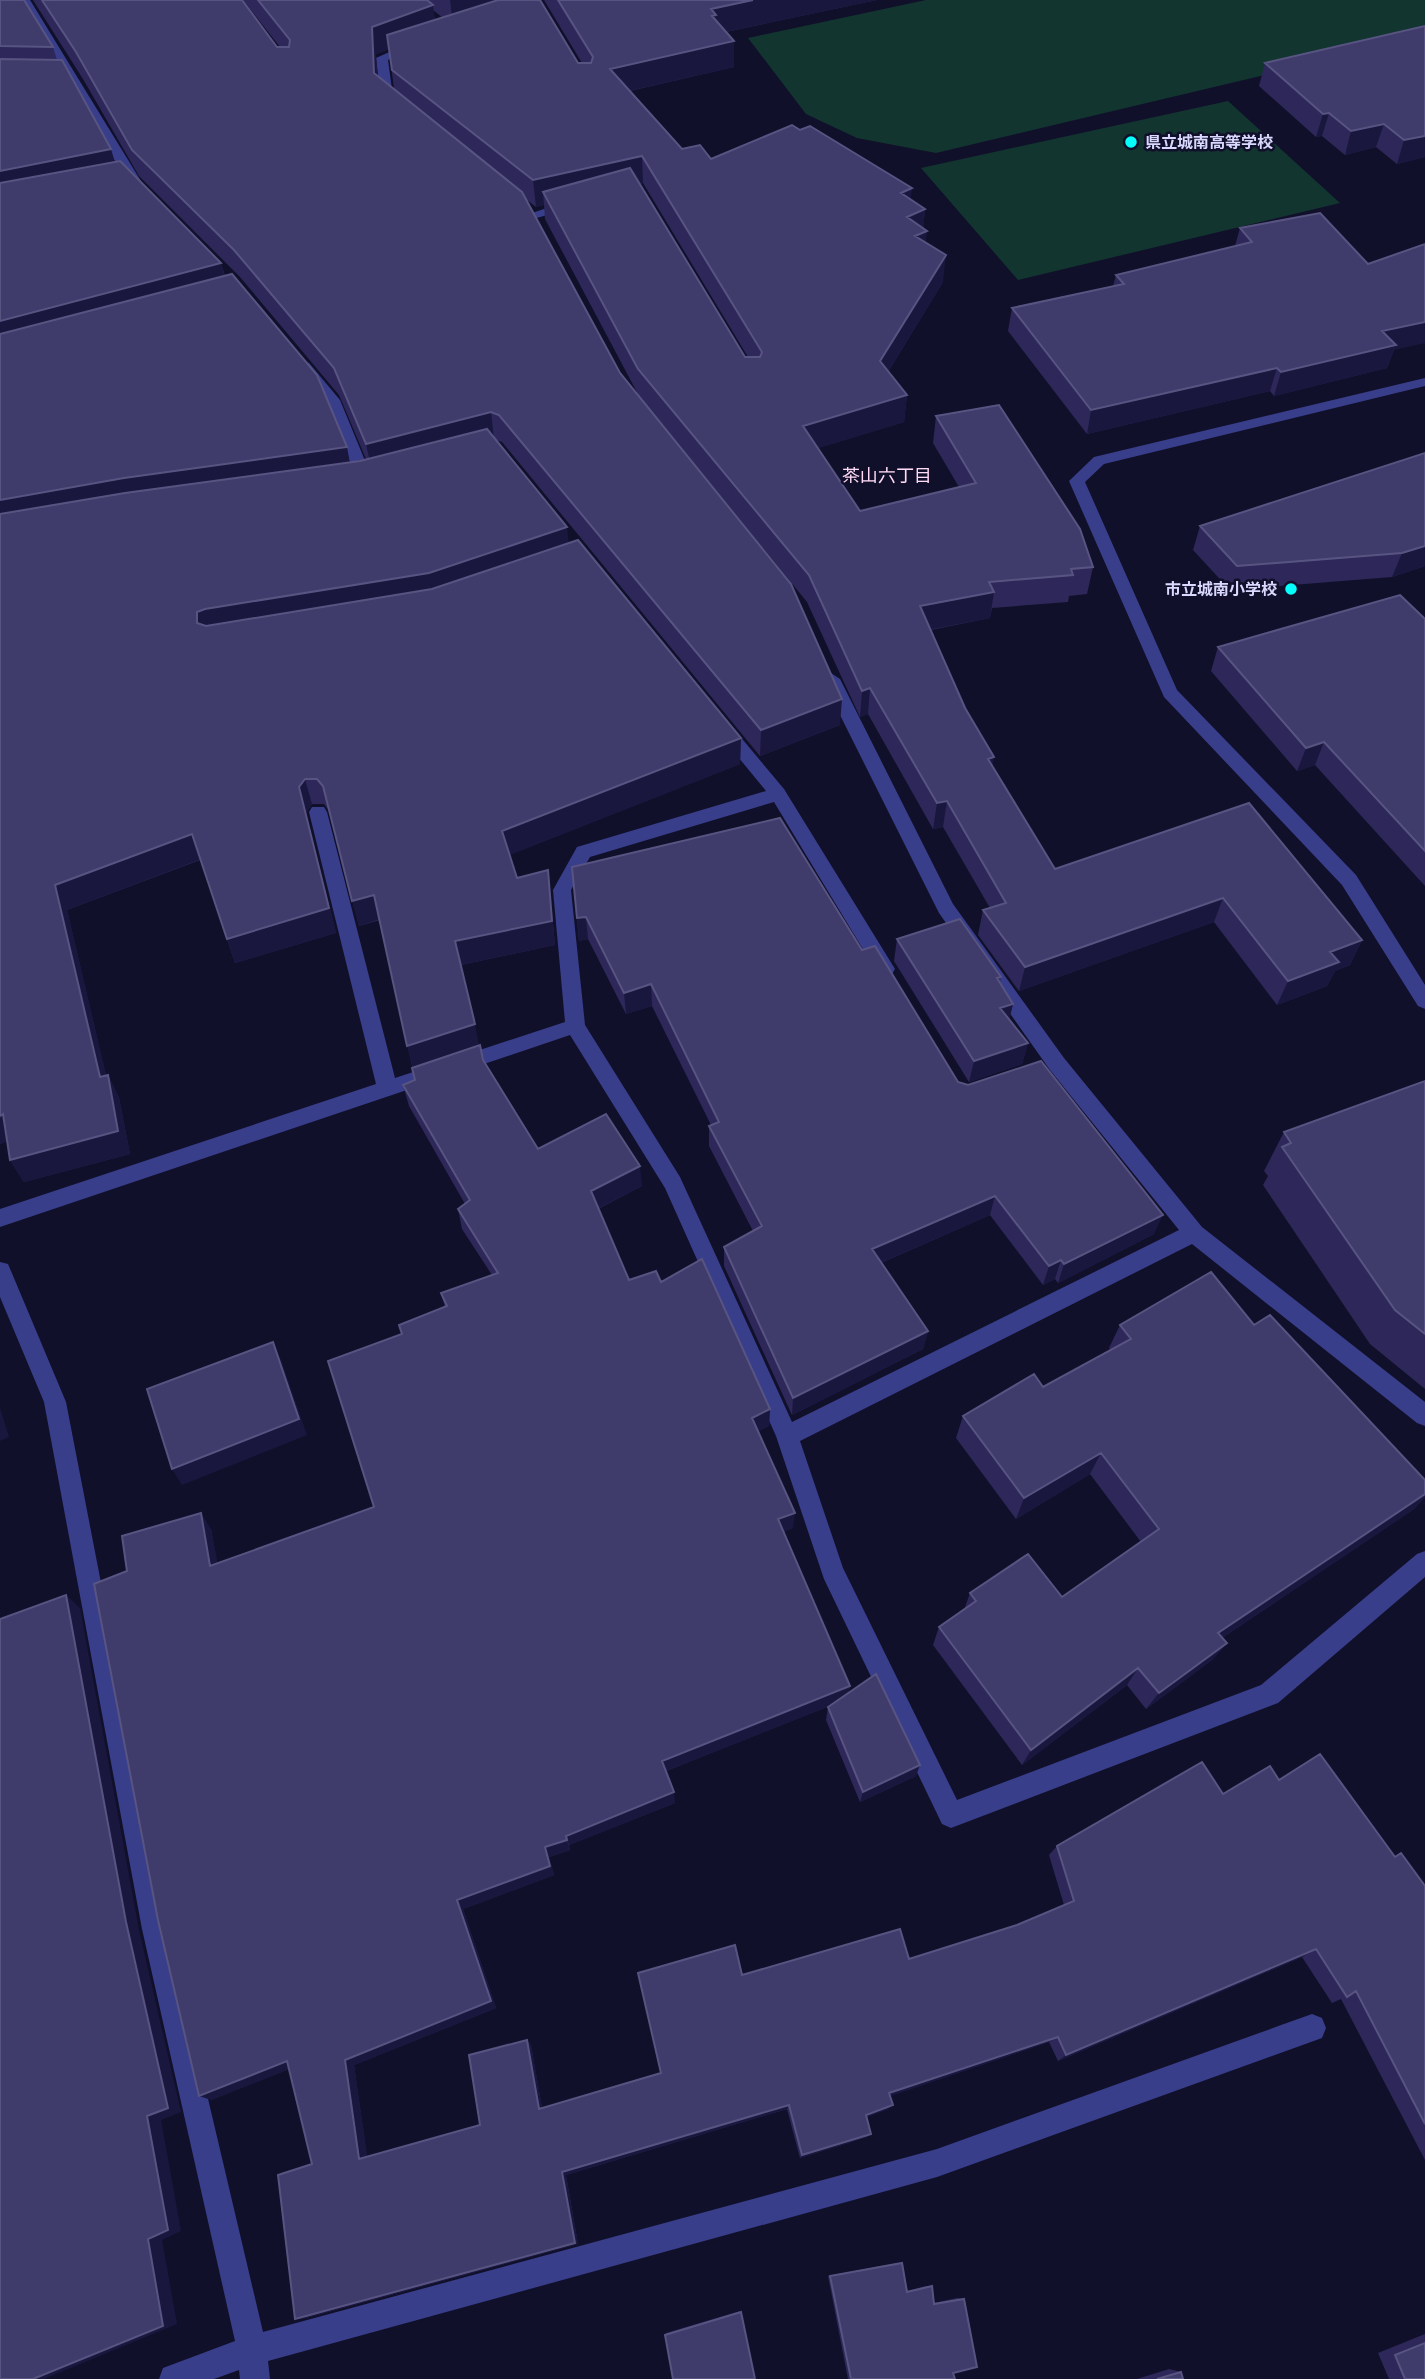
<svg xmlns="http://www.w3.org/2000/svg" width="1425" height="2379" viewBox="0 0 1425 2379" font-family="Montserrat,'Noto Sans JP',sans-serif">
	<style>
		.green { fill: #123530 }
		.lines { fill: none; stroke-linecap: round; stroke-linejoin: round }
		.minor { fill: #393e8b; fill-rule: evenodd }
		.wall { fill: #2d2859; fill-rule: evenodd }
		.shaded-wall { fill: #1a173f }
		.building { fill: #3f3b6a; stroke: #585482; stroke-width: 2 }
		.poi-dot { fill: #05fffd; stroke: #11102b; stroke-width: 2.5 }
		.labels { text-anchor: middle; stroke-width: 5; stroke-linejoin: round; paint-order: stroke }
		.far-poi-label { font-size: 16px; font-weight: bold; fill: #d9d9ff; stroke: #11102b; text-anchor: start }
		.far-neighbourhood-label { font-size: 18px; fill: #ffdbf6; stroke: #11102b }
	</style>
	<rect width="100%" height="100%" fill="#11102b"/>
	<path class="green" d="M926 0H1425V37L936 153 857 138 806 114 748 38Z
		M1228 101 1340 203 1018 280 921 168Z"/>
	<g class="lines">
		<path class="minor" d="M18 0H30L144 186 142 189 130 186Z
			M412 42 422 45 388 60 393 97 400 104 389 107 381 99 376 58Z
			M571 200 576 201V207L533 219 526 215Z
			M304 362 309 363 340 400 373 480 371 483 365 485 357 480 325 401 297 366Z
			M1425 378V386L1104 464 1085 482 1177 690 1356 875 1425 985V1009L1418 1006 1342 885 1164 697 1069 481 1094 457Z
			M831 673 840 679 953 904 1064 1058 1202 1227 1425 1402V1426L1417 1423 1192 1244 800 1441 843 1568 957 1800 1261 1685 1417 1554 1425 1551V1577L1278 1703 951 1828 942 1824 824 1579 776 1436 665 1188 570 1035 0 1227V1209L376 1084 309 812 312 807H324L327 812 395 1078 565 1022 553 890 577 847 766 791 716 730 713 726 716 722H728L784 789 895 969 892 974H878L774 802 590 857 571 890 585 1025 680 1177 792 1422 1179 1230 1050 1070 939 913 822 679Z
			M0 1262 8 1264 11 1271 66 1402 168 1929 263 2332 937 2149 1312 2014 1322 2018 1326 2028 1322 2038 937 2177 268 2361 270 2379H240L239 2370 214 2379H159L163 2368 235 2341 142 1929 44 1402 0 1297Z"/>
	</g>
	<path class="wall" d="M0 0 53 47 57 60 115 162 221 263 225 276 350 462 366 459 339 395 240 277 139 176 83 79 33 0H242L277 47H280L243 0H540L578 63H582L544 0H877L726 32 734 67 630 91 682 149 711 159 911 199 925 209 923 228 927 231 925 242 943 282 888 372 907 395 904 422 818 448 860 511 959 487 933 443 936 416 1093 567 1087 594 1069 596 1068 602 992 608 990 618 931 630 993 767 1055 869 1249 803 1362 940 1350 965 1335 971 1327 986 1277 1005 1214 922 1019 991 978 935 983 910 990 908 943 827 933 829 868 714 860 717 807 602 639 396 545 219 544 205 536 207 527 200 620 373 840 725 760 756 502 442 496 440 569 543 741 738 740 764 509 855 517 878 548 870 555 945 461 965 479 1046 483 1060 538 1149 642 1186 598 1209 629 1280 661 1282 770 1409 769 1426 758 1431 793 1528 783 1532 850 1686 848 1694 916 1776 860 1802 826 1720 828 1707 832 1705 666 1771 675 1803 569 1845 570 1850 549 1857 554 1875 463 1909 496 2008 354 2065 367 2157 480 2125 527 2040 531 2045 542 2108 661 2073 742 1975 909 1959 1017 1925 1064 1905 1049 1855 1057 1846 1223 1794 1279 1780 1395 1857 1425 1886V2160L1341 1999 1332 2003 1302 1957 1058 2061 1049 2042 890 2096 888 2109 866 2117 867 2137 800 2158 787 2109 566 2175 578 2244 306 2318 295 2319 312 2164 289 2069 211 2100 127 1571 211 1529 217 1563 374 1507 402 1334 399 1325 445 1307 441 1293 492 1275 462 1229 458 1209 465 1204 409 1106 403 1085 415 1080 380 920 359 926 329 811 324 804H312L306 813 336 933 235 963 200 860 67 910 106 1076 108 1075 119 1098 130 1154 24 1182 10 1160 7 1141 0 1144ZM433 10 443 18 435 20ZM389 49 394 89 377 75 376 54ZM643 183 748 357H745L639 184Z
		M1425 26V157L1397 164 1376 147 1345 155 1322 136 1316 137 1259 86 1265 63Z
		M1240 228 1394 350 1387 368 1274 396 1270 391 1087 434 1008 331 1012 308 1113 286 1116 275 1235 246Z
		M1425 453V566L1392 577 1230 590 1193 550 1200 526Z
		M1425 619V886L1315 765 1297 771 1211 671 1218 647Z
		M572 867 862 950 958 1082 1154 1234 1058 1283 1055 1279 1043 1285 990 1215 881 1263 928 1331 923 1349 792 1415 724 1266V1247L753 1231 709 1146V1126L711 1125 652 1006 626 1014 588 939 579 941Z
		M897 939 1001 977 1000 983 1013 1004 1009 1019 1028 1043 1022 1064 969 1082 894 961Z
		M1425 1081V1389L1370 1344 1263 1185 1268 1176 1264 1171 1284 1132Z
		M1120 1325H1254L1425 1480V1497L1414 1509 1222 1638 1227 1643 1212 1660 1146 1709 1127 1685 1022 1765 933 1645 939 1627 964 1610 970 1593 1062 1597 1141 1542 1090 1474 1016 1519 956 1438 963 1416 1043 1387 1111 1350 1109 1348Z
		M897 2263H902L907 2291 926 2286H932L934 2303 957 2298 964 2299 953 2373 955 2379H848L828 2276Z
		M740 2311 741 2312 665 2335 666 2333Z
		M1425 2334V2379H1389L1378 2353Z
		M1169 2369 1181 2372 1183 2379H1137Z"/>
	<path class="shaded-wall" d="M450 0H529L453 26Z
		M753 0H877L716 34 711 9Z
		M433 5 436 31 376 54 378 99 374 73 372 27Z
		M734 41V67L611 95 610 69Z
		M1329 113 1322 136 1316 137 1323 114Z
		M1384 124 1376 147 1345 155 1351 131Z
		M1425 136V157L1397 164 1404 140Z
		M111 149 119 176 0 199V171Z
		M642 156 643 183 549 204 543 192 544 205 536 207 533 180Z
		M912 188 909 214 901 193Z
		M925 209 923 232 927 231 924 258 907 217Z
		M946 255 943 282 878 388 880 361Z
		M221 263 228 290 0 350V321Z
		M1425 322V343L1394 350 1387 368 1274 396 1281 372 1382 331Z
		M1277 368 1270 391 1087 434 1091 410Z
		M907 395 904 422 802 453 803 426Z
		M491 412 494 439 372 471 366 444Z
		M347 447 352 474 0 528V500L124 478Z
		M567 527 570 554 433 599 213 636 197 623V612L205 609Z
		M1425 546V566L1392 577 1402 553Z
		M994 592 990 618 917 632 920 606Z
		M870 688 868 714 860 717 862 691Z
		M842 699 840 725 760 756 761 730Z
		M741 738 740 764 505 857 502 831Z
		M1324 742 1315 765 1297 771 1306 748Z
		M994 757 990 783 988 759Z
		M305 779 312 804 306 813 336 933 235 963 227 939 299 787Z
		M947 801 943 827 933 829 937 803Z
		M192 834 201 859 67 910 112 1100 100 1077 55 885Z
		M548 870 555 945 460 965 455 941Z
		M374 895 380 919 359 926 352 901Z
		M1223 898 1214 922 1019 991 1025 967Z
		M586 917 588 939 579 941 577 918Z
		M1362 940 1350 965 1335 971 1327 986 1277 1005 1288 981 1330 952Z
		M651 984 652 1006 626 1014 624 993Z
		M1013 1004 1008 1025 1000 1008Z
		M475 1024 479 1047 413 1069 407 1046Z
		M1028 1043 1022 1064 969 1082 974 1061Z
		M108 1075 119 1098 130 1154 24 1182 10 1160Z
		M3 1114 17 1137 0 1144V1116Z
		M640 1166 642 1186 593 1211 591 1191Z
		M995 1196 990 1215 869 1268 872 1249Z
		M1163 1215 1154 1234 1058 1283 1064 1264Z
		M1061 1260 1055 1279 1043 1285 1049 1266Z
		M928 1331 923 1349 792 1415 793 1398Z
		M273 1342 281 1360 307 1435 182 1485 172 1469Z
		M0 1408 9 1437 0 1441Z
		M770 1409 769 1426 751 1435 752 1418Z
		M1101 1453 1090 1474 1016 1519 1024 1498Z
		M1425 1494V1497L1414 1509 1204 1650 1218 1633Z
		M201 1513 211 1529 221 1581 210 1566Z
		M795 1513 793 1528 776 1535 778 1519Z
		M66 1595 80 1608 139 1930 181 2112 161 2120 181 2231 162 2240 177 2324 44 2379H33L148 2239 147 2116 126 1922Z
		M1227 1643 1212 1660 1146 1709 1159 1693Z
		M1138 1668 1127 1685 1022 1765 1031 1750Z
		M850 1686 847 1699 663 1772 662 1761Z
		M920 1765 916 1776 860 1802 863 1792Z
		M674 1792 675 1803 569 1845 566 1836Z
		M567 1840 570 1850 549 1857 554 1875 463 1909 496 2008 354 2065 368 2162 359 2159 345 2060 457 1900 545 1847Z
		M1316 1949 1302 1957 1058 2061 1066 2055Z
		M1058 2037 1049 2042 885 2098 889 2093Z
		M527 2040 531 2045 543 2113 539 2109Z
		M287 2061 297 2066 211 2100 199 2096Z
		M789 2105 787 2109 566 2175 578 2244 306 2318 295 2319 562 2172Z
		M893 2105 888 2109 862 2119 866 2115Z
		M871 2134 867 2137 800 2158 802 2155Z"/>
	<path class="building" d="M0 0H24L53 47 0 46Z
		M42 0H242L277 47H289L290 40 258 0H427L433 5 372 27 374 73 522 192 620 373 791 584 842 699 761 730 499 415 491 412 366 444 334 368 234 250 132 150 76 52Z
		M498 0H540L578 63H591L593 57 558 0H753L711 9 716 15 712 16 734 41 610 69 682 149 700 145 711 159 792 125 800 130 810 126 912 188 901 193 925 209 907 217 927 231 915 236 946 255 880 361 907 395 803 426 860 511 976 483 936 416 999 405 1080 529 1093 567 1071 569 1073 575 989 582 994 592 920 606 965 708 994 757 988 759 1055 869 1249 803 1362 940 1330 952 1339 962 1288 981 1223 898 1025 967 983 910 1006 903 947 801 937 803 870 688 862 691 809 575 638 369 543 192 630 168 745 357H760L762 352 642 156 533 180 392 70 387 35Z
		M1425 26V136L1404 140 1384 124 1351 131 1329 113 1323 114 1265 63Z
		M0 59 62 60 111 149 0 171Z
		M120 161 221 263 0 321V183Z
		M1320 213 1368 264 1425 244V322L1382 331 1396 345 1281 372 1277 368 1091 410 1012 308 1124 284 1116 275 1252 242 1240 228Z
		M232 274 317 375 347 447 124 478 0 500V334Z
		M487 429 567 527 429 573 205 609 197 612V623L206 626 432 589 578 540 741 738 502 831 517 878 548 870 552 921 455 941 475 1024 407 1046 374 895 352 901 323 786 317 779H305L299 787 329 908 227 939 192 834 55 885 100 1077 108 1075 118 1131 10 1160 3 1114 0 1116V514L125 493 360 461Z
		M1425 453V546L1402 553 1237 566 1200 526Z
		M1400 595 1425 619V851L1324 742 1306 748 1218 647Z
		M780 818 862 950 875 946 958 1082 968 1085 1041 1061 1163 1215 1064 1264 1061 1260 1049 1266 995 1196 872 1249 928 1331 793 1398 724 1247 762 1226 709 1126 719 1122 651 984 624 993 586 917 577 918 572 867Z
		M960 919 1001 977 997 978 1013 1004 1000 1008 1028 1043 974 1061 897 939Z
		M480 1045 483 1060 538 1149 606 1114 640 1166 591 1191 629 1280 656 1271 661 1282 702 1259 770 1409 752 1418 795 1513 778 1519 850 1686 662 1761 674 1792 566 1836 567 1840 545 1847 550 1866 457 1900 491 2001 345 2060 359 2159 480 2125 469 2055 527 2040 539 2109 661 2073 638 1973 735 1945 742 1975 900 1929 909 1959 1017 1925 1074 1901 1057 1846 1202 1762 1223 1794 1270 1766 1279 1780 1320 1754 1395 1857 1401 1853 1425 1886V2124L1356 1991 1347 1997 1316 1949 1066 2055 1058 2037 889 2093 893 2105 866 2115 871 2134 802 2155 789 2105 562 2172 575 2243 295 2319 278 2175 312 2164 287 2061 199 2096 158 1920 94 1584 127 1571 122 1536 201 1513 210 1566 374 1507 328 1361 402 1334 399 1325 447 1306 441 1293 498 1273 458 1209 470 1200 403 1085 415 1080 412 1068Z
		M1425 1081V1334L1395 1310 1282 1147 1291 1143 1284 1132Z
		M1211 1272 1254 1325 1270 1315 1425 1480V1494L1218 1633 1227 1643 1159 1693 1138 1668 1031 1750 939 1627 976 1601 970 1593 1028 1554 1062 1597 1159 1529 1101 1453 1024 1498 963 1416 1034 1374 1043 1387 1131 1339 1120 1325Z
		M273 1342 299 1419 172 1469 147 1389Z
		M66 1595 126 1922 168 2108 147 2116 168 2230 148 2239 163 2326 33 2379H0V1619Z
		M876 1674 920 1765 863 1792 828 1707Z
		M902 2263 907 2292 932 2286 934 2304 964 2299 977 2367 953 2373 955 2379H851L830 2276Z
		M741 2312 755 2379H673L665 2335Z
		M1425 2343V2379H1405L1395 2355Z
		M1181 2372 1183 2379H1157Z"/>
	<g class="poi-dot">
		<circle cx="1131" cy="142" r="7"/>
		<circle cx="1291" cy="589" r="7"/>
	</g>
	<g class="labels">
		<g class="far-poi-label">
			<text x="1145" y="148">県立城南高等学校</text>
			<text x="1277" y="595" text-anchor="end">市立城南小学校</text>
		</g>
		<g class="far-neighbourhood-label">
			<text x="887" y="482">茶山六丁目</text>
		</g>
	</g>
</svg>
